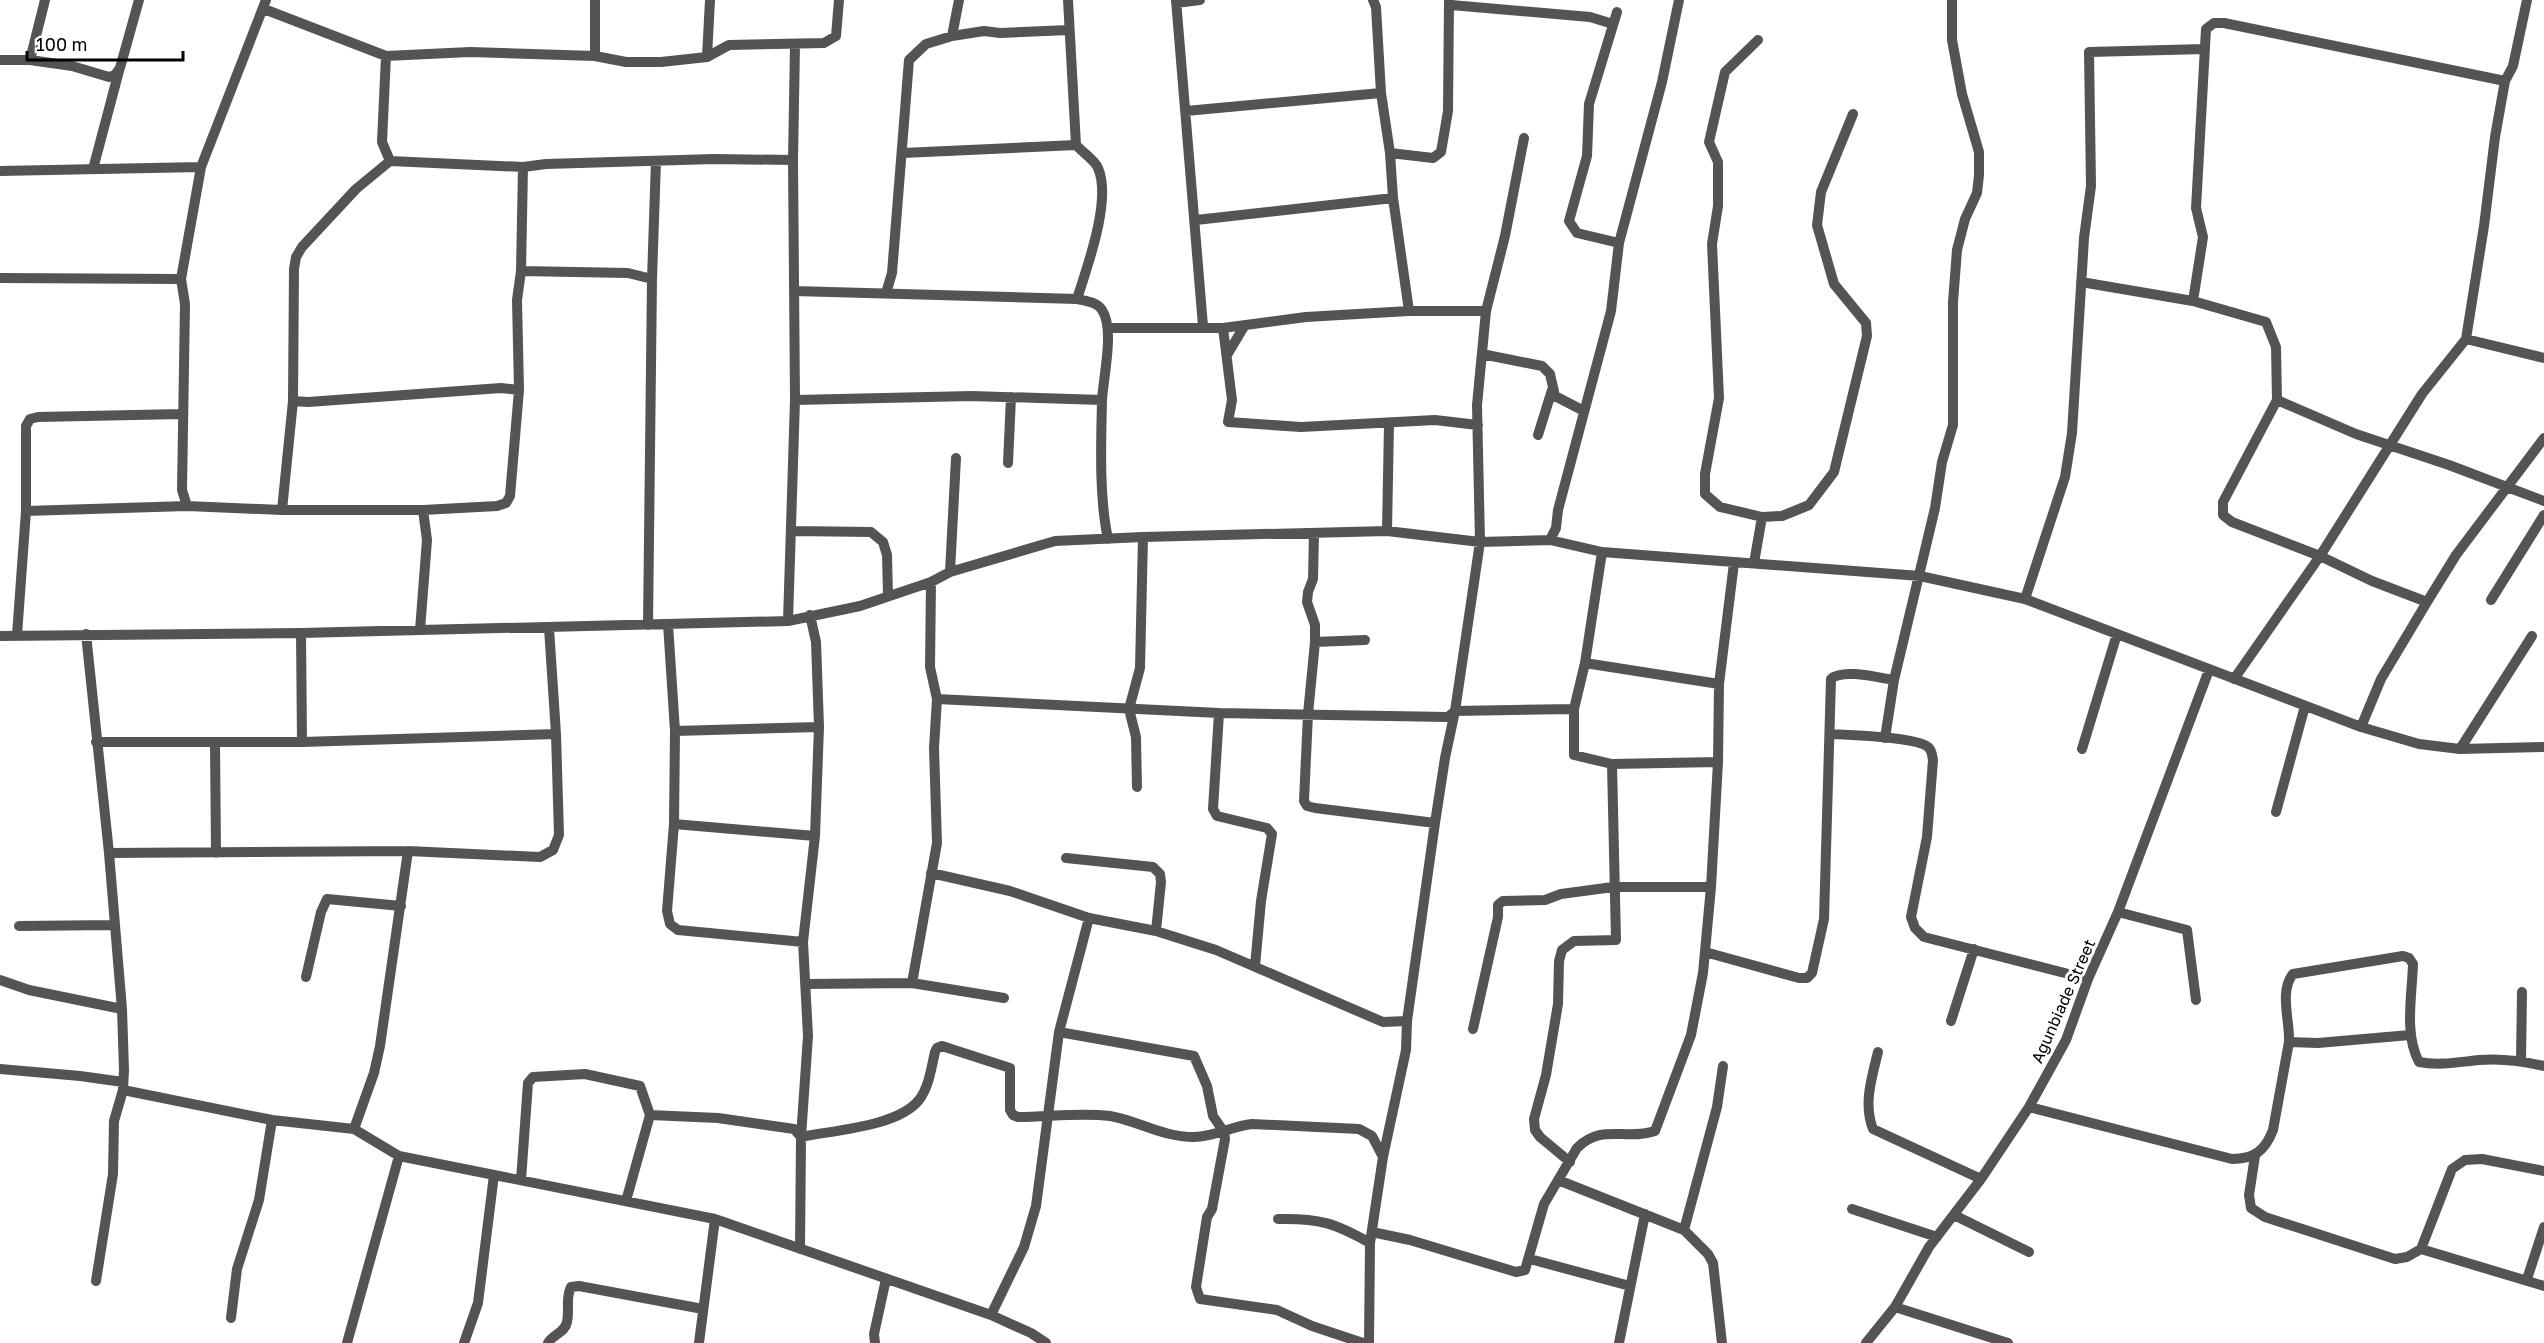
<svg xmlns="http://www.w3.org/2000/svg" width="2544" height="1343" viewBox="0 0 2544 1343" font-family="'Golos Text',sans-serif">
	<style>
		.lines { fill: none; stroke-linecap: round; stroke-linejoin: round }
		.minor { stroke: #545454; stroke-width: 10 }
		.labels { text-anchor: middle; stroke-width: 6; stroke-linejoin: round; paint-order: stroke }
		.street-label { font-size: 16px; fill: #000; stroke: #fff }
	</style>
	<rect width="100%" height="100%" fill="#fff"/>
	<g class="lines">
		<path class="minor" d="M595 0V56
			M1068 0 1076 145C1082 152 1095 160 1098 168 1112 200 1087 267 1077 299 1086 301 1097 302 1102 310 1115 329 1103 378 1102 401 1101 445 1099 497 1108 539
			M1176 0 1203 326
			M1373 0 1376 7 1381 93 1390 153
			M1176 3 1200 0
			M1451 5 1590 17 1613 24
			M264 9 386 56 470 52 595 56 626 62H661L707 57 729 45 824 43 836 36 839 0
			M1617 12 1589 104 1587 156 1569 221 1577 233 1619 243
			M952 36 959 0
			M1758 40 1725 72 1709 142 1718 162V206L1712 244 1719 398 1705 474V494L1720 507 1762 517
			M386 56 382 142 390 161
			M707 57 710 0
			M0 60H30L72 66 109 77 115 75 120 68 139 0
			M30 60 45 0
			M1186 111 1381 93
			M903 153 1076 145
			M93 169 119 71
			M0 171 201 167
			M1196 220 1393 198
			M521 271 628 273 652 279
			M0 278 181 279
			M2081 282 2193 301 2203 237 2196 208 2206 29 2214 23H2224L2505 81
			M794 291 1077 299
			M886 293 892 273 909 60 926 44 952 36 984 31 1000 33 1069 30
			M2193 301 2266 322 2276 347 2277 400 2356 434 2449 465 2544 501
			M1409 311 1393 198 1390 153 1433 158 1441 152 1448 111 1449 0
			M1108 328H1223L1306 317 1409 311H1486
			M1223 328 1232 400 1228 422 1301 427 1435 420 1478 425
			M2466 339 2544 358
			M1482 354 1542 366 1550 374 1555 396 1584 411
			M1227 355 1245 325
			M795 400 972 396 1102 400
			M2277 400 2223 502V515L2232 522 2320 556 2372 581 2427 602
			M293 401 308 402 501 388 519 390
			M1538 435 1552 390
			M1008 463 1011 397
			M187 506 182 490 185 304 181 279 201 167 266 0
			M282 510 293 401 294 269 296 257 302 247 356 189 390 161 523 167 546 164 714 159 793 160
			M26 511 187 506 282 510H423L497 506 506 503 510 496 519 390 517 300 521 271 523 167
			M793 531 871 532 883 542 887 555 888 596
			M1387 531 1389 424
			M1314 533 1313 579 1308 592 1307 602 1315 625V642L1308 714 1304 801 1307 806 1315 808 1435 823
			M1550 540 1556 528 1558 510 1611 311 1619 243 1662 82 1679 0
			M1602 552 1585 663 1574 709V755L1612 764 1718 762
			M1754 563 1762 517 1782 516 1809 505 1834 472 1867 336 1866 323 1834 284 1817 225 1821 192 1853 114
			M950 572 956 458
			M2025 599 2065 477 2072 433 2084 238 2091 186 2089 52 2205 49
			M2491 600 2544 515
			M788 621 795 400 793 160 795 45
			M668 624 675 731 674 824 667 911 670 924 678 930 803 942
			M648 625 652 279 656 161
			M420 630 427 540 423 510
			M301 633 302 742
			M86 634 109 853 122 1009 124 1070 123 1090 114 1121 113 1174 96 1281
			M17 635 26 511V426L30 419 38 417 182 414
			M0 636 301 633 788 621 860 606 931 582 950 572 1055 541 1143 537 1387 531 1480 542 1550 540 1602 552 1920 576 2025 599 2361 727 2419 744 2460 749 2544 747
			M1315 642 1365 640
			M1585 663 1719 684
			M2234 679 2320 556 2422 394 2466 339 2484 226 2495 137 2505 81 2513 66 2527 0
			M937 699 1219 713 1448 717 1455 711 1574 709
			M1219 713 1213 809 1217 816 1267 828 1272 834 1261 901 1255 966
			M2361 727 2381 679 2427 602 2456 555 2544 438
			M675 731 819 727
			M1831 734C1849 735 1916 737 1928 747 1932 750 1932 755 1933 760L1927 837 1911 917 1915 928 1924 937 2088 979
			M1885 738 1894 680 1935 508 1942 462 1953 425V302L1957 250 1965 219 1977 193 1979 175V152L1962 94 1952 40V0
			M96 742H302L556 734
			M215 742 216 853
			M2082 749 2117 634
			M2460 749 2532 636
			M1137 787 1136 737 1129 709 1140 668 1143 537
			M2276 812 2305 706
			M674 824 815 836
			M109 853 408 851 540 857 553 850 559 835 556 734 549 628
			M1066 858 1153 867 1160 874 1161 882 1156 931
			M931 873 1010 891 1089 918 1156 931 1216 950 1383 1022 1407 1021
			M2118 912 2187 930 2196 1000
			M19 926 115 925
			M1705 952 1799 978H1807L1812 973 1824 919 1831 679C1842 668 1880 678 1894 680
			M306 977 321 912 327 899 401 906
			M0 980 29 990 122 1009
			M912 983 937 843 934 748 937 699 930 667 931 582
			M806 984 912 983 1004 998
			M1951 1021 1974 949
			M1473 1029 1498 917V905L1503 901 1545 900 1561 894 1613 887H1711
			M1059 1032 1194 1056 1207 1086 1213 1116 1224 1132 1225 1139 1212 1209 1207 1217 1196 1287 1200 1299 1277 1310 1312 1326 1363 1343
			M2289 1042C2290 1021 2279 991 2293 974L2403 956 2409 958 2413 964C2412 996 2404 1034 2419 1062 2439 1066 2459 1062 2479 1060 2501 1058 2523 1061 2544 1066
			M1878 1052C1872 1077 1863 1104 1873 1129L1981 1179
			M2521 1060 2522 992
			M0 1069 80 1076 123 1082
			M123 1090 272 1120 354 1129 399 1156 715 1219 991 1315 1031 1333 1046 1343
			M2029 1107 2232 1159C2254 1159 2265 1151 2273 1130L2289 1042 2318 1043 2410 1035
			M354 1129 374 1073 380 1046 408 851
			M2255 1156 2249 1195 2251 1208 2265 1217 2395 1259 2407 1257 2421 1249 2544 1286
			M1570 1162 1540 1137 1535 1130 1534 1119 1546 1075 1558 1004 1559 961 1562 950 1574 941 1616 940 1612 764
			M521 1180 528 1083 533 1077 585 1074 640 1086 650 1115 718 1118 794 1129 801 1137C834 1130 897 1127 919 1100 929 1087 931 1069 935 1052L937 1048 942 1046 1010 1068V1110L1013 1115 1018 1117C1048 1117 1081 1112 1110 1116 1139 1121 1162 1137 1194 1137 1215 1137 1232 1126 1252 1124L1359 1129 1372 1136 1383 1157
			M1558 1180 1684 1230 1708 1254 1713 1263 1722 1343
			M626 1201 650 1115
			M1852 1209 1937 1237
			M1954 1215 2029 1252
			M1278 1219C1319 1218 1335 1223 1370 1243
			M1684 1230 1717 1107 1723 1066
			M1372 1232 1410 1240 1516 1272 1525 1270 1544 1204 1577 1148C1602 1123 1625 1141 1655 1131L1691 1035 1703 973 1711 887 1718 762 1719 684 1734 563
			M800 1249 801 1137 808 1036 803 942 815 836 819 727 816 642 810 615
			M2421 1249 2452 1169 2465 1160 2482 1159 2544 1171
			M1530 1259 1630 1286
			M2527 1279 2544 1227
			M1895 1307 2008 1343
			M991 1315 1024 1247 1036 1206 1059 1032 1089 918
			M231 1318 237 1269 259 1200 272 1120
			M347 1343 399 1156
			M464 1343 478 1303 494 1175
			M548 1343C553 1334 565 1333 567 1322 570 1309 565 1299 571 1287L579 1286 703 1309
			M699 1343 715 1219
			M875 1343 874 1334 886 1279
			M1369 1343 1370 1243 1383 1157 1406 1050 1407 1021 1435 823 1445 758 1455 711 1480 542 1477 405 1486 311 1505 236 1524 138
			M1619 1343 1645 1214
			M1866 1343 1895 1307 1929 1247 1981 1179 2029 1107 2066 1040 2088 979 2118 912 2209 670"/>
	</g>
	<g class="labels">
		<g class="street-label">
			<text transform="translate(2063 1001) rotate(-66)" y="6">Agunbiade Street</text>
		</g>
	</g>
	<path d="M27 51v9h156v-9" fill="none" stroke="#000000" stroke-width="3"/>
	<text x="36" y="51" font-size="18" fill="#000000" stroke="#ffffff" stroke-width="4.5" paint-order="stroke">100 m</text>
</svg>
